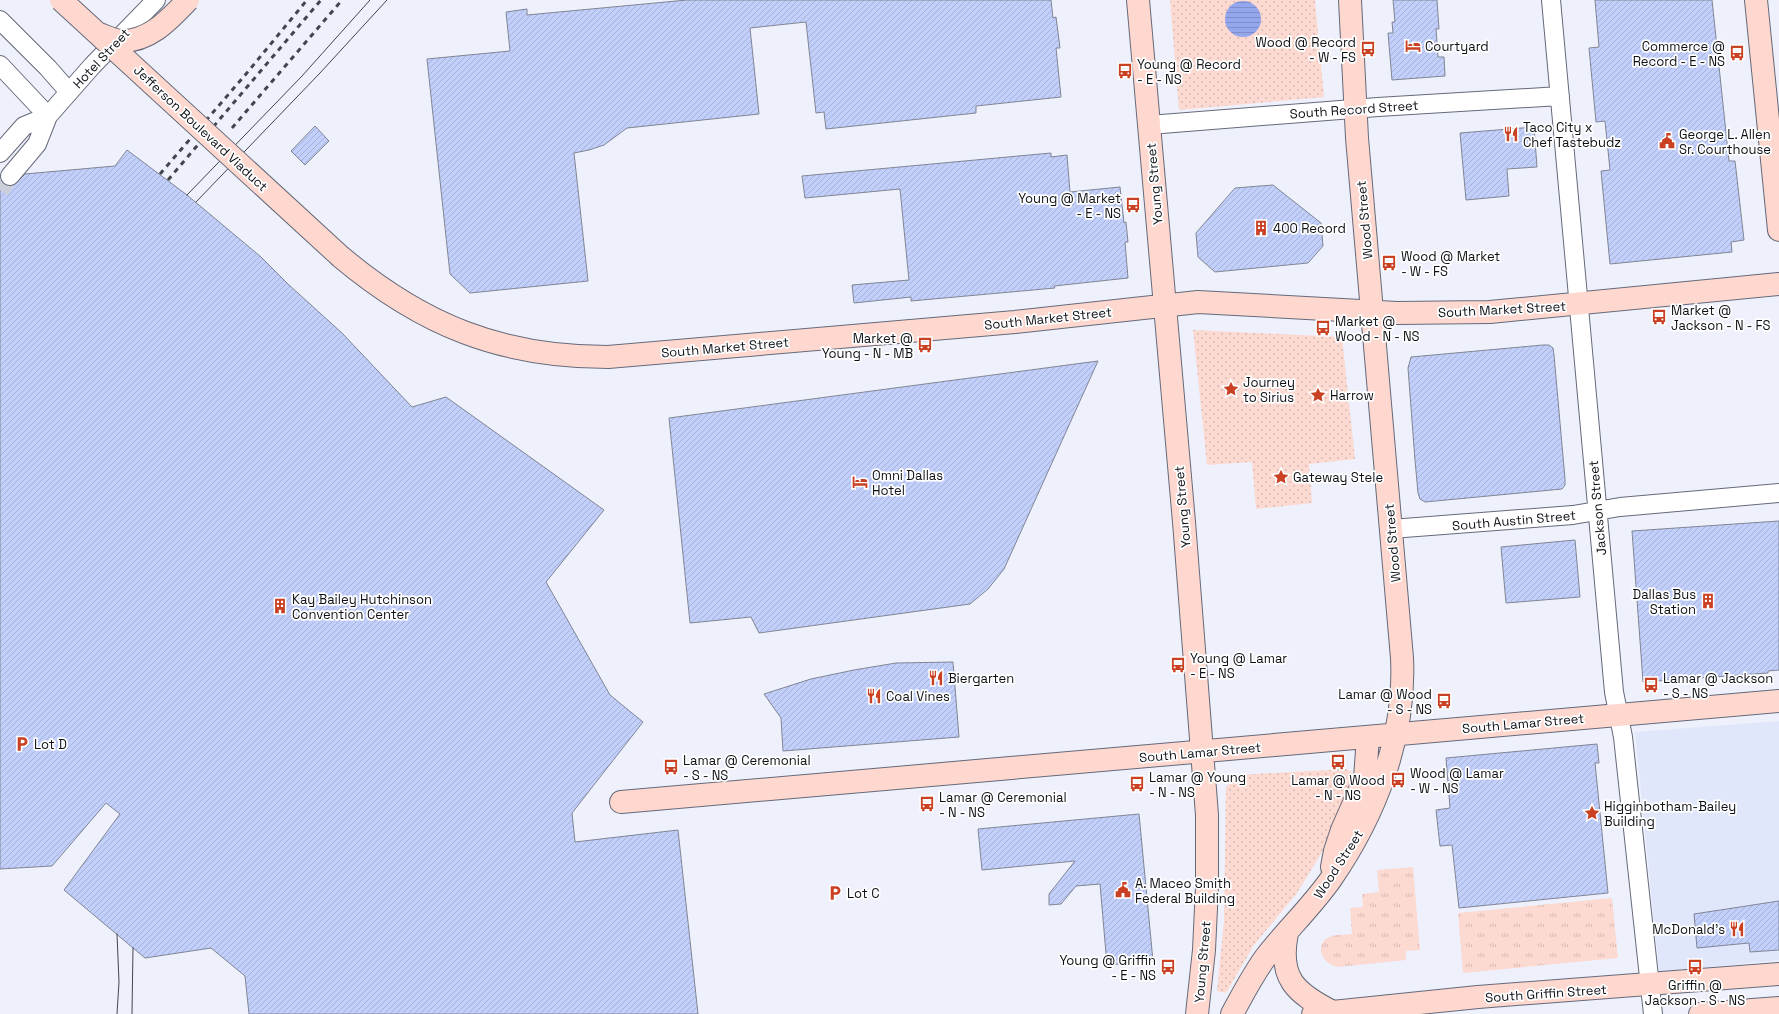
<svg xmlns="http://www.w3.org/2000/svg" width="1779" height="1014" viewBox="0 0 1779 1014" font-family="'Space Grotesk',sans-serif">
	<style>
		.built { fill: #e1e7fb }
		.grass { fill: url(#grass-tufts) }
		.park { fill: url(#park-dots); fill-rule: evenodd }
		.water { fill: url(#water-rules) }
		.building { fill: url(#building-hatch); stroke: #808595 }
		.lines { fill: none; stroke-linecap: round; stroke-linejoin: round }
		.street-tunnel { stroke: #cccfda; stroke-width: 18; stroke-dasharray: 18 9; stroke-linecap: butt }
		.street-casing { stroke: #656979; stroke-width: 20 }
		.secondary-casing { stroke: #656979; stroke-width: 24 }
		.street { stroke: #fff; stroke-width: 18 }
		.secondary { stroke: #fed7ce; stroke-width: 22 }
		.tram { stroke: #43454c; stroke-width: 1 }
		.rail { stroke: #43454c; stroke-width: 3; stroke-dasharray: 5 5; stroke-linecap: butt }
		.secondary-bridge-casing { stroke: #656979; stroke-width: 24; stroke-linecap: butt }
		.secondary-bridge { stroke: #fed7ce; stroke-width: 22 }
		.labels { text-anchor: middle; stroke-width: 3.5; stroke-linejoin: round; paint-order: stroke }
		.poi-label { font-size: 13px; fill: #0e1016; stroke: #fff; text-anchor: start }
		.street-label { font-size: 13px; fill: #0e1016; stroke: #fff }
	</style>
	<defs>
		<pattern id="grass-tufts" width="24" height="20" patternUnits="userSpaceOnUse"><rect width="24" height="20" fill="#fcd9d1"/><path d="M3 7l-1-3M5 7V3M7 7l1-3M15 17l-1-3M17 17v-4M19 17l1-3" fill="none" stroke="#d7b9b3"/></pattern>
		<pattern id="park-dots" width="8" height="8" patternUnits="userSpaceOnUse"><rect width="8" height="8" fill="#fcd9d1"/><path d="M2 2h.1M6 6h.1" fill="none" stroke="#d7b9b3" stroke-width="1.8" stroke-linecap="round"/></pattern>
		<pattern id="water-rules" width="6" height="5" patternUnits="userSpaceOnUse"><rect width="6" height="5" fill="#94a6ec"/><path d="M0 2.5h6" fill="none" stroke="#7e8eca"/></pattern>
		<pattern id="building-hatch" width="6" height="6" patternUnits="userSpaceOnUse"><rect width="6" height="6" fill="#c2cffa"/><path d="M-1 1l2-2M0 6l6-6M5 7l2-2" fill="none" stroke="#a6b1d6"/></pattern>
	</defs>
	<rect width="100%" height="100%" fill="#eef1fc"/>
	<path class="built" d="M1779 721V960L1659 972 1635 732Z"/>
	<path class="grass" d="M1413 867 1420 950 1406 951V960L1338 967C1323 965 1313 946 1329 937 1335 934 1345 935 1352 934L1350 908 1363 907 1362 894 1379 892 1377 870Z
		M1612 898 1618 958 1463 973 1458 913Z"/>
	<path class="park" d="M1170 0H1315L1324 97 1179 110ZM1242 1 1260 15C1261 28 1253 37 1241 37L1225 16 1231 6Z
		M1193 330 1342 337 1355 459 1309 464 1312 503 1256 509 1252 462 1207 465Z
		M1346 769 1352 772 1355 782 1327 844 1297 893 1254 945 1226 993 1217 991 1224 921 1226 787 1238 775Z"/>
	<path class="water" d="M1225 19a18 18 0 1 1 36 0a18 18 0 1 1-36 0Z"/>
	<path class="building" d="M687 0H1051L1053 18 1056 17 1060 48H1056L1061 97 976 106V113L826 129 824 112 816 113 806 22 750 28 759 114 627 128 604 145 589 150 574 153 588 281 470 293 450 274 427 59 510 51 506 12 527 9V15Z
		M1393 0H1437L1439 29H1436L1438 57H1444L1445 76 1392 80 1388 33H1393L1392 22H1395Z
		M1595 0H1712L1729 161H1735L1744 240 1731 242 1732 252 1610 264 1601 171 1610 170 1605 121 1596 122 1589 48 1599 47Z
		M315 126 329 141 305 165 291 151Z
		M1534 127 1537 167 1507 169 1509 196 1466 200 1460 133Z
		M127 150 187 195 261 257 289 285 342 333 412 407 446 397 604 510 546 582 610 695 643 722 572 813 575 842 678 830 698 1014H249L245 976 211 948 145 958 64 890 120 814 106 803 52 866 0 869V179L4 184 13 186 25 174 115 166Z
		M1051 153V157L1067 155 1070 192 1120 187 1124 223 1126 222 1128 242H1125L1128 278 1054 286 1055 288 911 301V297L854 303 852 285 909 280 900 189 805 198 802 176Z
		M1273 185 1321 223 1323 246 1308 263 1215 272 1198 257 1196 233 1235 188Z
		M1543 345H1549L1553 348 1554 355 1565 479V485L1562 489 1425 502 1420 499 1418 493 1415 460 1408 368 1411 357Z
		M1098 361 1004 569 988 589 970 604 759 633 751 617 690 623 669 418Z
		M1779 521V670L1768 671V673L1643 682 1632 531Z
		M1575 540 1580 597 1506 603 1501 547Z
		M953 662 959 737 783 751 781 718 764 694 811 679 854 670 896 663Z
		M1597 744 1599 763H1595L1608 893 1459 908 1452 845 1440 846 1436 810 1450 808 1446 758Z
		M1139 814 1153 961 1107 965 1100 884 1076 886 1061 904 1049 905V894L1075 861 982 870 978 829Z
		M1779 901V950L1750 952 1749 943 1697 948 1694 914Z"/>
	<g class="lines">
		<path class="street-tunnel" d="M0 190 10 176"/>
		<defs>
			<path id="street" d="M1551 0 1614 692 1623 737 1653 1014
				M0 20 48 68 69 92
				M0 65 48 116
				M1149 125 1378 107 1560 96
				M0 153 24 126 48 116
				M10 176 37 144 48 116 92 66 156 0
				M1391 529 1573 515 1620 507 1779 493"/>
			<path id="secondary" d="M1138 0 1184 522 1207 815V887L1204 950 1197 1014
				M1756 0 1779 230
				M341 257C422 325 501 357 608 357L1015 322 1198 302 1397 313 1490 312 1779 284
				M621 802 1779 701
				M1332 867 1335 851 1342 830 1365 778 1368 737
				M1287 933C1278 978 1295 993 1333 1012
				M1232 1014C1243 994 1254 972 1268 954 1288 929 1312 906 1331 879 1375 815 1406 737 1402 658L1357 138 1350 0
				M1313 1014 1478 997 1779 974
				M1700 1014 1779 1008"/>
		</defs>
		<use href="#street" class="street-casing"/>
		<use href="#secondary" class="secondary-casing"/>
		<use href="#street" class="street"/>
		<use href="#secondary" class="secondary"/>
		<path class="tram" d="M187 195 302 76 370 0
			M196 202 320 73 387 0
			M117 934 119 982 117 1014
			M132 1014 133 948"/>
		<path class="rail" d="M232 128 342 0
			M160 174 246 74 307 0
			M168 180 321 0"/>
		<defs>
			<path id="secondary-bridge" d="M61 0 341 257
				M99 34C105 36 113 40 120 41 149 42 169 20 188 0"/>
		</defs>
		<use href="#secondary-bridge" class="secondary-bridge-casing"/>
		<use href="#secondary-bridge" class="secondary-bridge"/>
	</g>
	<defs>
		<symbol id="hotel-bare" viewBox="-9 -9 18 18"><path d="M-6-4.5h1.5V1H6V5H4.5V3h-9V5H-6ZM-4 0a1.8 1.8 0 1 1 3.6 0ZM.5 0V-2.5h3Q6-2.5 6 0Z" fill="#ca4022" stroke="#fff" stroke-width="2.5" paint-order="stroke"/></symbol>
		<symbol id="bus-bare" viewBox="-9 -9 18 18"><path d="M-5-6H5V4H4V6H2V4H-2V6H-4V4H-5ZM-3.5-4V0h7V-4ZM-3.5 1.2v1.5H-2V1.2ZM2 1.2v1.5H3.5V1.2Z" fill="#ca4022" stroke="#fff" stroke-width="2.5" paint-order="stroke"/></symbol>
		<symbol id="restaurant-bare" viewBox="-9 -9 18 18"><path d="M-5-6h1v4h1v-4h1v4h1v-4h1v5L-1.5 .5V6h-2V.5L-5-1ZM5-6V6H3V1.5H1.5Q1.5-4 5-6Z" fill="#ca4022" stroke="#fff" stroke-width="2.5" paint-order="stroke"/></symbol>
		<symbol id="civic-bare" viewBox="-9 -9 18 18"><path d="M-.6-6.5H3V-4.5H.6V-3L4-1V1h2V6H-6V1h2V-1L-.6-3ZM-1.2 2.5V6h2.4V2.5Z" fill="#ca4022" stroke="#fff" stroke-width="2.5" paint-order="stroke"/></symbol>
		<symbol id="building-bare" viewBox="-9 -9 18 18"><path d="M-4-6H4V6H1V3H-1V6H-4ZM-2.5-4.3h1.7v1.8h-1.7ZM.8-4.3h1.7v1.8H.8ZM-2.5-1h1.7V.8h-1.7ZM.8-1h1.7V.8H.8Z" fill="#ca4022" stroke="#fff" stroke-width="2.5" paint-order="stroke"/></symbol>
		<symbol id="sight-bare" viewBox="-9 -9 18 18"><path d="M0-6L1.8-2.2L6-1.7L2.9 1.2L3.7 5.4L0 3.3L-3.7 5.4L-2.9 1.2L-6-1.7L-1.8-2.2Z" fill="#ca4022" stroke="#fff" stroke-width="2.5" paint-order="stroke"/></symbol>
		<symbol id="parking-bare" viewBox="-9 -9 18 18"><path d="M-3.5-5.5H1a3.5 3.5 0 0 1 0 7H-1V5.5H-3.5ZM-1-3.4V-.6H.8a1.4 1.4 0 0 0 0-2.8Z" fill="#ca4022" stroke="#fff" stroke-width="2.5" paint-order="stroke"/></symbol>
	</defs>
	<g fill-rule="evenodd">
		<use href="#hotel-bare" x="1402" y="35" width="22" height="22"/>
		<use href="#bus-bare" x="1357" y="38" width="22" height="22"/>
		<use href="#bus-bare" x="1726" y="42" width="22" height="22"/>
		<use href="#bus-bare" x="1114" y="60" width="22" height="22"/>
		<use href="#restaurant-bare" x="1500" y="123" width="22" height="22"/>
		<use href="#civic-bare" x="1656" y="130" width="22" height="22"/>
		<use href="#bus-bare" x="1122" y="194" width="22" height="22"/>
		<use href="#building-bare" x="1250" y="217" width="22" height="22"/>
		<use href="#bus-bare" x="1378" y="252" width="22" height="22"/>
		<use href="#bus-bare" x="1648" y="306" width="22" height="22"/>
		<use href="#bus-bare" x="1312" y="317" width="22" height="22"/>
		<use href="#bus-bare" x="914" y="334" width="22" height="22"/>
		<use href="#sight-bare" x="1220" y="378" width="22" height="22"/>
		<use href="#sight-bare" x="1307" y="384" width="22" height="22"/>
		<use href="#sight-bare" x="1270" y="466" width="22" height="22"/>
		<use href="#hotel-bare" x="849" y="471" width="22" height="22"/>
		<use href="#building-bare" x="1697" y="590" width="22" height="22"/>
		<use href="#building-bare" x="269" y="595" width="22" height="22"/>
		<use href="#bus-bare" x="1167" y="654" width="22" height="22"/>
		<use href="#restaurant-bare" x="925" y="667" width="22" height="22"/>
		<use href="#bus-bare" x="1640" y="674" width="22" height="22"/>
		<use href="#restaurant-bare" x="863" y="685" width="22" height="22"/>
		<use href="#bus-bare" x="1433" y="690" width="22" height="22"/>
		<use href="#parking-bare" x="11" y="733" width="22" height="22"/>
		<use href="#bus-bare" x="1327" y="751" width="22" height="22"/>
		<use href="#bus-bare" x="660" y="756" width="22" height="22"/>
		<use href="#bus-bare" x="1387" y="769" width="22" height="22"/>
		<use href="#bus-bare" x="1126" y="773" width="22" height="22"/>
		<use href="#bus-bare" x="916" y="793" width="22" height="22"/>
		<use href="#sight-bare" x="1581" y="802" width="22" height="22"/>
		<use href="#civic-bare" x="1112" y="879" width="22" height="22"/>
		<use href="#parking-bare" x="824" y="882" width="22" height="22"/>
		<use href="#restaurant-bare" x="1726" y="918" width="22" height="22"/>
		<use href="#bus-bare" x="1157" y="956" width="22" height="22"/>
		<use href="#bus-bare" x="1684" y="956" width="22" height="22"/>
	</g>
	<g class="labels">
		<g class="poi-label">
			<text x="1356" y="47" text-anchor="end">Wood @ Record<tspan x="1356" dy="15">- W - FS</tspan></text>
			<text x="1425" y="51">Courtyard</text>
			<text x="1725" y="51" text-anchor="end">Commerce @<tspan x="1725" dy="15">Record - E - NS</tspan></text>
			<text x="1137" y="69">Young @ Record<tspan x="1137" dy="15">- E - NS</tspan></text>
			<text x="1523" y="132">Taco City x<tspan x="1523" dy="15">Chef Tastebudz</tspan></text>
			<text x="1679" y="139">George L. Allen<tspan x="1679" dy="15">Sr. Courthouse</tspan></text>
			<text x="1121" y="203" text-anchor="end">Young @ Market<tspan x="1121" dy="15">- E - NS</tspan></text>
			<text x="1273" y="233">400 Record</text>
			<text x="1401" y="261">Wood @ Market<tspan x="1401" dy="15">- W - FS</tspan></text>
			<text x="1671" y="315">Market @<tspan x="1671" dy="15">Jackson - N - FS</tspan></text>
			<text x="1335" y="326">Market @<tspan x="1335" dy="15">Wood - N - NS</tspan></text>
			<text x="913" y="343" text-anchor="end">Market @<tspan x="913" dy="15">Young - N - MB</tspan></text>
			<text x="1243" y="387">Journey<tspan x="1243" dy="15">to Sirius</tspan></text>
			<text x="1330" y="400">Harrow</text>
			<text x="872" y="480">Omni Dallas<tspan x="872" dy="15">Hotel</tspan></text>
			<text x="1293" y="482">Gateway Stele</text>
			<text x="1696" y="599" text-anchor="end">Dallas Bus<tspan x="1696" dy="15">Station</tspan></text>
			<text x="292" y="604">Kay Bailey Hutchinson<tspan x="292" dy="15">Convention Center</tspan></text>
			<text x="1190" y="663">Young @ Lamar<tspan x="1190" dy="15">- E - NS</tspan></text>
			<text x="948" y="683">Biergarten</text>
			<text x="1663" y="683">Lamar @ Jackson<tspan x="1663" dy="15">- S - NS</tspan></text>
			<text x="1432" y="699" text-anchor="end">Lamar @ Wood<tspan x="1432" dy="15">- S - NS</tspan></text>
			<text x="886" y="701">Coal Vines</text>
			<text x="34" y="749">Lot D</text>
			<text x="683" y="765">Lamar @ Ceremonial<tspan x="683" dy="15">- S - NS</tspan></text>
			<text x="1410" y="778">Wood @ Lamar<tspan x="1410" dy="15">- W - NS</tspan></text>
			<text x="1149" y="782">Lamar @ Young<tspan x="1149" dy="15">- N - NS</tspan></text>
			<text x="1338" y="785" text-anchor="middle">Lamar @ Wood<tspan x="1338" dy="15">- N - NS</tspan></text>
			<text x="939" y="802">Lamar @ Ceremonial<tspan x="939" dy="15">- N - NS</tspan></text>
			<text x="1604" y="811">Higginbotham-Bailey<tspan x="1604" dy="15">Building</tspan></text>
			<text x="1135" y="888">A. Maceo Smith<tspan x="1135" dy="15">Federal Building</tspan></text>
			<text x="847" y="898">Lot C</text>
			<text x="1725" y="934" text-anchor="end">McDonald's</text>
			<text x="1156" y="965" text-anchor="end">Young @ Griffin<tspan x="1156" dy="15">- E - NS</tspan></text>
			<text x="1695" y="990" text-anchor="middle">Griffin @<tspan x="1695" dy="15">Jackson - S - NS</tspan></text>
		</g>
		<g class="street-label">
			<text transform="translate(101 58) rotate(-47)" y="5">Hotel Street</text>
			<text transform="translate(1354 109) rotate(-4)" y="5">South Record Street</text>
			<text transform="translate(201 128) rotate(43)" y="5">Jefferson Boulevard Viaduct</text>
			<text transform="translate(1154 184) rotate(-95)" y="5">Young Street</text>
			<text transform="translate(1364 220) rotate(-95)" y="5">Wood Street</text>
			<text transform="translate(1502 309) rotate(-3)" y="5">South Market Street</text>
			<text transform="translate(1048 318) rotate(-6)" y="5">South Market Street</text>
			<text transform="translate(725 347) rotate(-5)" y="5">South Market Street</text>
			<text transform="translate(1182 507) rotate(-95)" y="5">Young Street</text>
			<text transform="translate(1597 508) rotate(-95)" y="5">Jackson Street</text>
			<text transform="translate(1514 520) rotate(-5)" y="5">South Austin Street</text>
			<text transform="translate(1392 543) rotate(-95)" y="5">Wood Street</text>
			<text transform="translate(1523 723) rotate(-5)" y="5">South Lamar Street</text>
			<text transform="translate(1200 752) rotate(-5)" y="5">South Lamar Street</text>
			<text transform="translate(1338 864) rotate(-57)" y="5">Wood Street</text>
			<text transform="translate(1202 962) rotate(-85)" y="5">Young Street</text>
			<text transform="translate(1546 993) rotate(-4)" y="5">South Griffin Street</text>
		</g>
	</g>
</svg>
